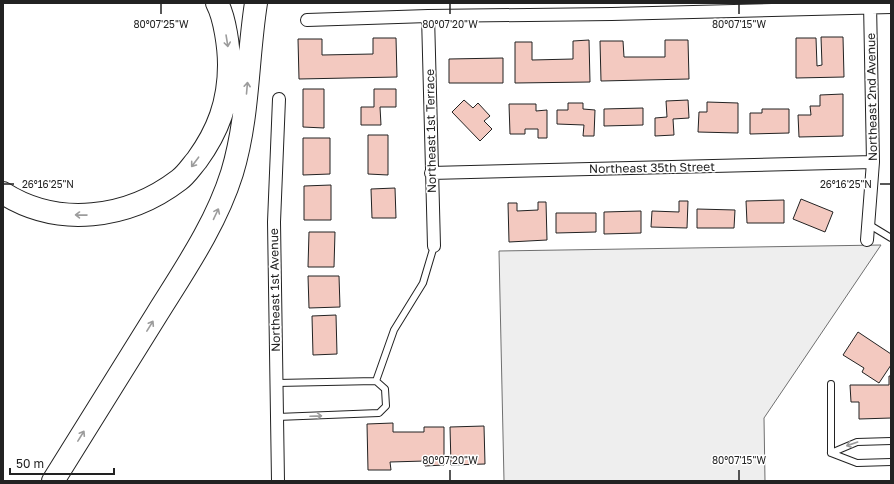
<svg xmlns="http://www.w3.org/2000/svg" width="894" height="484" viewBox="0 0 894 484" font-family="'Golos Text',sans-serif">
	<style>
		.green { fill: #eee; stroke: #6f6f6f }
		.building { fill: #f3c9c0; stroke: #222 }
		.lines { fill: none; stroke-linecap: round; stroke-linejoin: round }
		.service-casing { stroke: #222; stroke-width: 8 }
		.minor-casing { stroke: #222; stroke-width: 14 }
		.motorway-casing { stroke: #222; stroke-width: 24 }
		.service { stroke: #fff; stroke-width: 6 }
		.minor { stroke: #fff; stroke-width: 12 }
		.motorway { stroke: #fff; stroke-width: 22 }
		.oneway { stroke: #9c9c9c }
		.ticks { fill: none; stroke: #222; stroke-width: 1.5 }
		.labels { text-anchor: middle; stroke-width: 3; stroke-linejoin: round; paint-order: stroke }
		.street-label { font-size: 12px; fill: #222; stroke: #fff }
		.ticks-label { font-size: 10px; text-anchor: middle; fill: #222; stroke: #fff; stroke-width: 3; stroke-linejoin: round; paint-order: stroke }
	</style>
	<rect width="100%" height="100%" fill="#fff"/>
	<path class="green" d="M881 245 764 418 765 481H504L499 251Z"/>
	<path class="building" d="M821 37H843L844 77 796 78V38H816L817 66 822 65Z
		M373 38H396L397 77 299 79 298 39H322V55L373 54Z
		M589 40 590 82 515 83V42H532V60L573 59V41Z
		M665 40H688L689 79 601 81 600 41H623L624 57H665Z
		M503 58V83H449V59Z
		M303 89H324V128L303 127Z
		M374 89H396V107H380L381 125H361V107H374Z
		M843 94V136L799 137 798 115H811L810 106H820V95Z
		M464 100 473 108 478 103 490 116 484 121 492 129 480 141 452 112Z
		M688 100 689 118 673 119 674 135 655 136V118L667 117 666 101Z
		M707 102 738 103V133L698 132 699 112H707Z
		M568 103H583V109L595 110 594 136H583L584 125 557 124V110H568Z
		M509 104H536V111L547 110V138H538V129H525V134H510Z
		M643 108V125L604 126V109Z
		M762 109H789V133L750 134V113H762Z
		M368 135H388V175L368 174Z
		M303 138H330V174L303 175Z
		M331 185V220H304V186Z
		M395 188 396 218H372L371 189Z
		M801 199 833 212 825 232 793 219Z
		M784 200V223H747L746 201Z
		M679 201H688L687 228 651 227 652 211 679 212Z
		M538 202H546L547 240 509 242 508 203H517V211L538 210Z
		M697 209 735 210 734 228H697Z
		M641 211V233L604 234V212Z
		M556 213H596V232L556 233Z
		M309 232H335L334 267H308Z
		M308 276H339L340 307 309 308Z
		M336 315 337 354 313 355 312 316Z
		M858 332 891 354V365L879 383 862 372 864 368 843 355Z
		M889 376H891V418L859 419V402H851L850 385H889Z
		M393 423V432H424V427H444V465L425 466V461L390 462 391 470H368L367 424Z
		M484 426 485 464 451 465 450 427Z"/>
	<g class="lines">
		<defs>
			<path id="service" d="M868 224 891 238
				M376 381 394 330 423 283 434 246
				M277 383 376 381 385 389 386 406 379 413 277 417
				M891 441 857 442 831 453 857 463 891 462
				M831 453V384"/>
			<path id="minor" d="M428 16 434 246
				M307 20 428 16 612 14 891 7
				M431 173 873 162
				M867 240 873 162 870 3
				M278 481 274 222 279 99"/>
			<path id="motorway" d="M3 193C58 228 128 219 179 180 186 175 191 167 197 160 218 131 229 102 229 65 229 48 225 18 217 3
				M53 481C88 425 122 370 157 314 185 269 216 224 232 173 249 117 247 60 256 3"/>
		</defs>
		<use href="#service" class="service-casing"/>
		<use href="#minor" class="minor-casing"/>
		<use href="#motorway" class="motorway-casing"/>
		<use href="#service" class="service"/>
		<use href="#minor" class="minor"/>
		<use href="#motorway" class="motorway"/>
	</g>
	<defs><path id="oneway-shaft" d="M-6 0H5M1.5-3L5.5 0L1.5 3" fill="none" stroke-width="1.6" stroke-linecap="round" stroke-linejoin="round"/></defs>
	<g class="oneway">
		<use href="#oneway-shaft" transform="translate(227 41) rotate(81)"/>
		<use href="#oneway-shaft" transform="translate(247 88) rotate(-85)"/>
		<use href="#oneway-shaft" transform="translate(195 162) rotate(127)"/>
		<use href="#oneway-shaft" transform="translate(216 214) rotate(-65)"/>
		<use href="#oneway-shaft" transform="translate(81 215) rotate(-179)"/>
		<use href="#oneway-shaft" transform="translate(150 326) rotate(-58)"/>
		<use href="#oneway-shaft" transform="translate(316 416) rotate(-2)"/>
		<use href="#oneway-shaft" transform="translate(81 436) rotate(-58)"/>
		<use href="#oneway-shaft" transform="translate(852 444) rotate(161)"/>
	</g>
	<path class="ticks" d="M161 4V14M450 4V14M739 4V14M4 184H14M880 184H890M450 470V480M739 470V480"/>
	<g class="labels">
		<g class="street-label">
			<text transform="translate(872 97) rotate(-91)" y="4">Northeast 2nd Avenue</text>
			<text transform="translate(431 131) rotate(-91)" y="4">Northeast 1st Terrace</text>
			<text transform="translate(652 168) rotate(-1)" y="4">Northeast 35th Street</text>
			<text transform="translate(275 290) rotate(-91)" y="4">Northeast 1st Avenue</text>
		</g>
	</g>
	<g class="ticks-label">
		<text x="161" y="28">80°07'25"W</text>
		<text x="450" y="28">80°07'20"W</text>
		<text x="739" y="28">80°07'15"W</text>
		<text x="48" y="188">26°16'25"N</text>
		<text x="846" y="188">26°16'25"N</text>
		<text x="450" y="464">80°07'20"W</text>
		<text x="739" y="464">80°07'15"W</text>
	</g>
	<rect width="894" height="484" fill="none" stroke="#222222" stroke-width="8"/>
	<path d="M10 468v6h104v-6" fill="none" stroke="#222222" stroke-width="2"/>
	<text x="16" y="468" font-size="12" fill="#222222" stroke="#ffffff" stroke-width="3" paint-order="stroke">50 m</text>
</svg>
